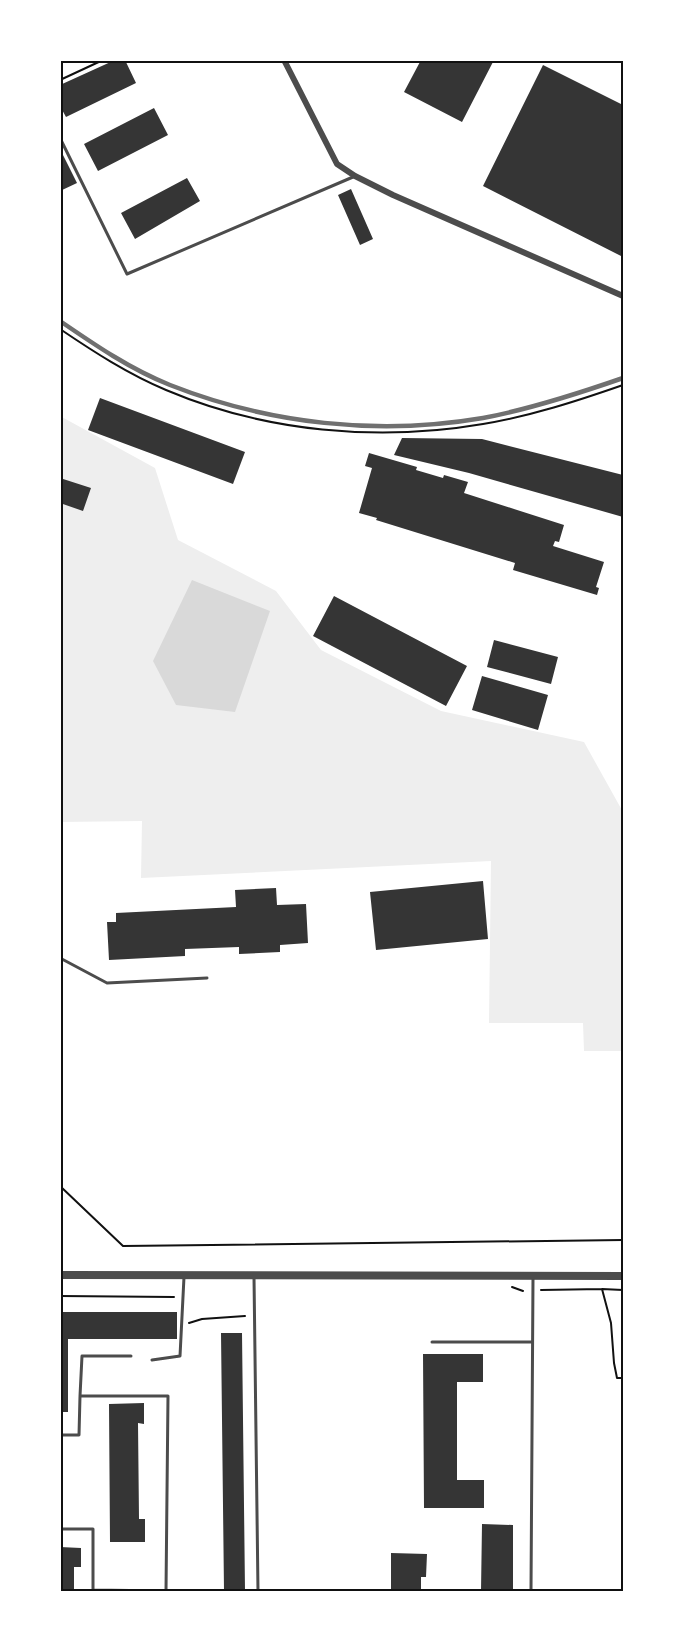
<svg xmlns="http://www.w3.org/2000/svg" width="683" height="1651" viewBox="0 0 683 1651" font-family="'PT Sans Narrow',sans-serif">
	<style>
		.green { fill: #eee }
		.water { fill: #d9d9d9 }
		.building { fill: #353535 }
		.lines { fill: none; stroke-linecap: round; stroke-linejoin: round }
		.path { stroke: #111; stroke-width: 2 }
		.service { stroke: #4c4c4c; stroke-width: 3 }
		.minor { stroke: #4c4c4c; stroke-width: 6 }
		.tertiary { stroke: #4c4c4c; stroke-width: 8 }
		.rail { stroke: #707070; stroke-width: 4.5 }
		.neatline { fill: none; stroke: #111; stroke-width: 2 }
	</style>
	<rect width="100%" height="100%" fill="#fff"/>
	<path class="green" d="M60 416 155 468 178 540 276 591 321 650 441 711 584 742 623 812V1051H584L583 1023H489L491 861 141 878 142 821 60 822Z"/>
	<path class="water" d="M192 580 270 611 235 712 176 705 153 661Z"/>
	<path class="building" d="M115 60H125L136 83 66 117 60 106V85Z
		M421 60H494L462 122 404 92Z
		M543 65 623 105V257L483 186Z
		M154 108 168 135 98 171 84 144Z
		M63 155 77 183 60 191V157Z
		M187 178 200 201 135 239 121 213Z
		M351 189 373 239 360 245 338 195Z
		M100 398 245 452 233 484 88 430Z
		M402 438 482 439 623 475V517L469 473 394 455Z
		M369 453 417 467 416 470 443 478 444 475 468 482 464 493 564 525 559 542 555 541 553 546 604 562 596 587 599 588 597 595 513 570 515 563 376 520 377 518 359 513 372 468 365 466Z
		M60 478 91 488 83 511 60 503Z
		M334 596 467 666 446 706 313 636Z
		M494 640 558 657 551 684 487 667Z
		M482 676 548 695 538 730 472 710Z
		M483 881 488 939 376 950 370 892Z
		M276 888 277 905 306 904 308 943 280 945V952L239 954V947L185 949V956L109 960 107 922H116V913L236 907 235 890Z
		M63 1312H177V1339H68V1412H60V1339H63Z
		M221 1333H242L245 1591H224Z
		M423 1354H483V1382H457V1480H484V1508H424Z
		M144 1403V1424L138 1423 139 1519H145V1542H110L109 1404Z
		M482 1524 513 1525V1591H481Z
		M60 1547 81 1548V1567H74V1591H60Z
		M391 1553 427 1554 426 1577H421V1591H391Z"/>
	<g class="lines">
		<path class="path" d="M60 80 103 60
			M60 329C94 352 128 374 166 390 265 432 378 442 483 424 531 416 577 401 623 385
			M60 1186 123 1246 623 1240
			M512 1287 523 1291
			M602 1289 623 1290
			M541 1290 602 1289 611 1323 614 1363 617 1378H623
			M60 1296 174 1297
			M189 1323 202 1319 245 1316"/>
		<path class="service" d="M60 138 127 274 353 177
			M60 958 107 983 207 978
			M254 1277 258 1591
			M432 1342H532
			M152 1360 180 1356 184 1277
			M80 1396 82 1356H131
			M60 1435H79L80 1396H168L166 1591 93 1590V1529H60
			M531 1591 533 1278"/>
		<path class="minor" d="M284 60 337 164 355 176 393 195 623 296"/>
		<path class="tertiary" d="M60 1275 623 1276"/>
		<path class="rail" d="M60 321C95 345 130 369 170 385 269 424 378 436 483 418 531 409 577 394 623 378"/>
	</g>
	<rect width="683" height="1651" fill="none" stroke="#ffffff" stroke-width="123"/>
	<rect x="62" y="62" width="560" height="1528" class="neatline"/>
</svg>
